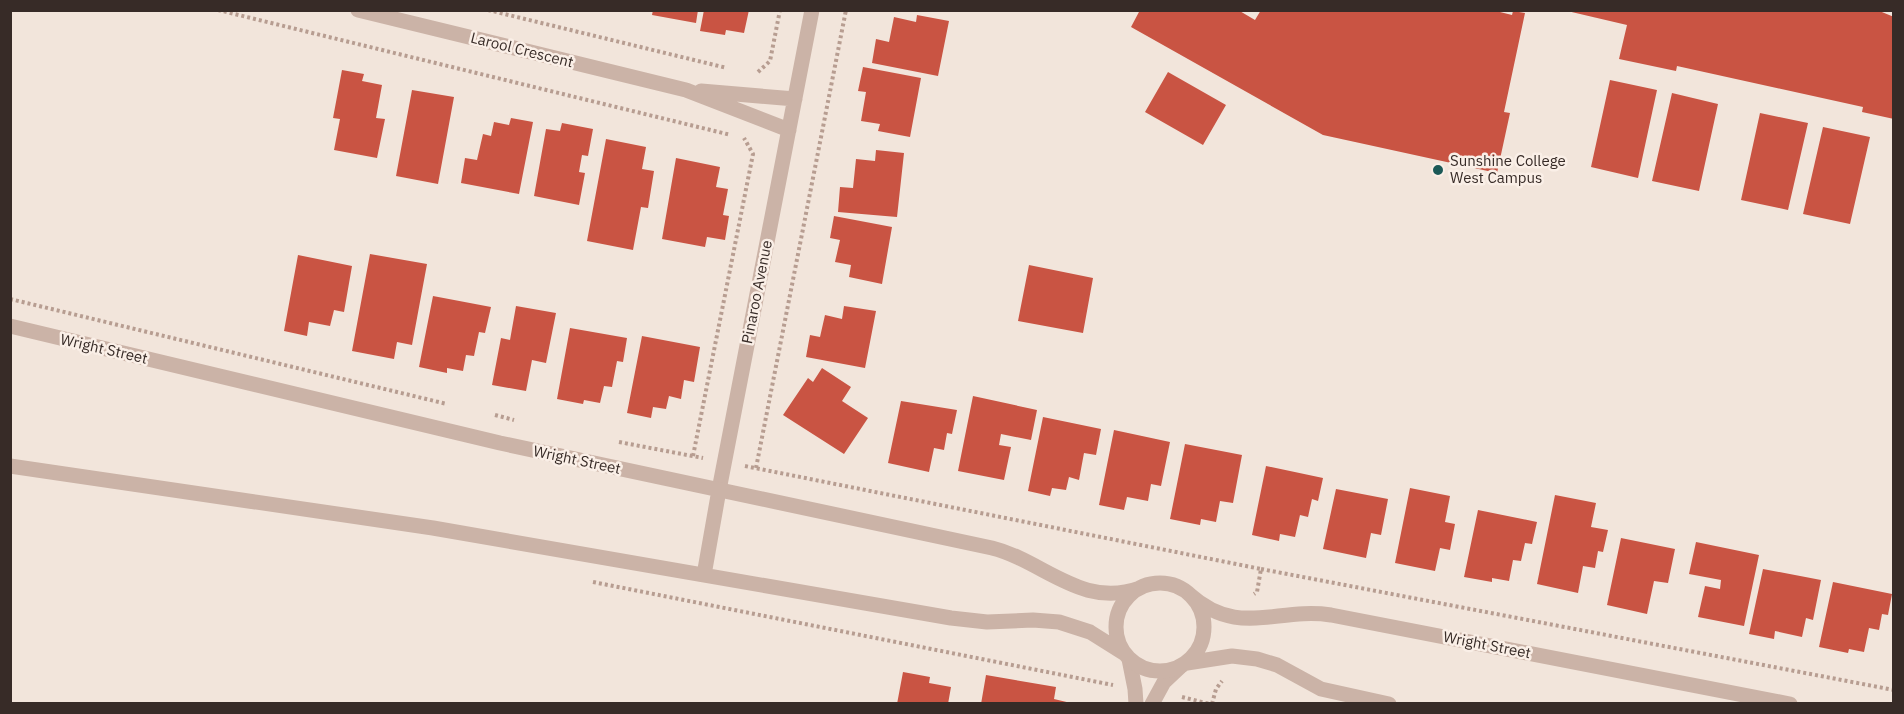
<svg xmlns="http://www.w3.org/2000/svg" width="1904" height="714" viewBox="0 0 1904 714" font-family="'IBM Plex Sans',sans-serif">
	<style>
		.building { fill: #c95443 }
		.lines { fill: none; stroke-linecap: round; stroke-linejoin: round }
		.path { stroke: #b79d91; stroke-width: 4; stroke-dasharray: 3 3; stroke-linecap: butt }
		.minor { stroke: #cbb3a7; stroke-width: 15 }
		.tertiary { stroke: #cbb3a7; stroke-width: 15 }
		.poi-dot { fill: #1c5957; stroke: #faefe7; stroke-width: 2 }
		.labels { text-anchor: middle; stroke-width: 5; stroke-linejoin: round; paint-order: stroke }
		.street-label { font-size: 15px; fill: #372b27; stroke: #faefe7 }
		.poi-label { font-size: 15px; fill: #372b27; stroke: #faefe7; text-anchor: start }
	</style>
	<rect width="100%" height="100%" fill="#f2e5db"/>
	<path class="building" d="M653 10H698L696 23 652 15Z
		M704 10H749L744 33 726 30 725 35 700 31Z
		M1140 10H1238L1255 20 1261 10H1492L1512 15 1513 11 1525 13 1504 112 1510 113 1497 173 1323 135 1131 27Z
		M1563 10H1877L1894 17V119L1862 112 1863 107 1677 66 1676 71 1619 59 1627 25Z
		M917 15 949 21 938 76 872 63 876 39 889 42 894 17 916 22Z
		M863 67 921 78 910 137 878 131 880 124 861 121 866 92 858 91Z
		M342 70 364 74 362 81 382 85 376 118 385 119 377 158 334 150 340 119 333 118Z
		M1168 72 1226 105 1203 145 1145 112Z
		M1610 80 1657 90 1638 178 1591 167Z
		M412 90 454 97 438 184 396 176Z
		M1672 93 1718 104 1699 191 1652 181Z
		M1760 113 1808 123 1788 210 1741 200Z
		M511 118 533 122 519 194 461 183 465 158 477 160 483 134 491 136 494 122 509 125Z
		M562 123 593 129 588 156 582 155 579 172 585 173 579 205 534 196 546 129 560 131Z
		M1823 127 1870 137 1850 224 1803 214Z
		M606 139 646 147 642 169 654 171 648 208 641 207 633 250 587 241Z
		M876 150 904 153 897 217 838 212 840 187 853 188 856 159 875 161Z
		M676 158 720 167 716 187 728 189 723 215 729 216 725 240 707 237 705 247 662 239Z
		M834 216 892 227 882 284 849 277 851 265 835 262 840 240 830 238Z
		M370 254 427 264 412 345 397 342 394 359 352 351Z
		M298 255 352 266 344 312 334 310 330 326 309 322 307 336 284 331Z
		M1029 265 1093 278 1083 333 1018 321Z
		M433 296 491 307 485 333 479 332 474 356 466 355 463 371 447 368V373L419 367Z
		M516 306 556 313 546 363 532 360 526 391 492 385 501 338 510 340Z
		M844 306 876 311 865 368 806 357 810 335 820 337 825 315 842 319Z
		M570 328 627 338 623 362 617 361 612 387 604 386 600 403 584 400 583 404 557 399Z
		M642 336 700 347 694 382 684 380 681 399 669 396 666 409 653 407 651 418 627 413Z
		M822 368 851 387 842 401 868 418 844 454 783 415 808 378 813 382Z
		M973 396 1037 410 1031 440 1001 434 999 445 1011 447 1004 480 958 471Z
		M901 401 957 410 952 434 947 433 944 450 934 448 929 472 888 463Z
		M1043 417 1101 429 1096 455 1084 453 1079 480 1069 477 1066 490 1052 488 1050 496 1028 491Z
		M1114 430 1170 442 1161 486 1151 484 1148 501 1127 497 1124 510 1099 505Z
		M1185 444 1242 455 1233 503 1220 501 1216 522 1201 519 1200 525 1170 519Z
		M1266 466 1323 478 1318 501 1312 499 1308 517 1300 515 1295 537 1280 534 1279 541 1252 535Z
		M1410 488 1450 496 1445 522 1455 524 1450 550 1440 548 1435 571 1395 563Z
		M1336 489 1388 499 1381 535 1371 533 1366 558 1323 549Z
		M1555 495 1596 503 1591 527 1608 530 1603 552 1598 551 1595 568 1583 566 1578 593 1537 584Z
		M1478 510 1537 522 1532 544 1525 543 1521 561 1513 560 1509 581 1492 578V582L1464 577Z
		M1621 538 1675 549 1668 583 1654 581 1647 614 1607 605Z
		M1696 542 1759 555 1744 626 1698 617 1705 586 1720 589 1721 580 1689 574Z
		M1763 569 1821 580 1813 620 1806 618 1802 637 1775 631 1774 639 1749 634Z
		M1833 582 1892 594 1888 615 1882 614 1879 630 1869 628 1864 652 1849 649 1848 653 1819 647Z
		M903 672 930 677 929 683 951 687 948 704H897Z
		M986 675 1056 687 1054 699 1075 704H981Z"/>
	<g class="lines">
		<path class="path" d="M218 10 731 135
			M488 10 727 68
			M758 72 770 61 780 10
			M10 299 447 404
			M495 415 514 420
			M619 442 703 458
			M693 456 753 154 744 138
			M745 466 1261 569 1257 592 1254 594
			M756 468 846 10
			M1261 569 1894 690
			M593 582 1113 685
			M1182 697 1210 704
			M1212 704 1216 689 1222 681"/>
		<path class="minor" d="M358 10 686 90 789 130
			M701 91 795 99
			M719 490 812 10
			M1129 659 1135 689 1136 704
			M1152 704 1164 682 1181 666"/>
		<path class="tertiary" d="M10 326 500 443 992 548C1044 561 1081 609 1140 588
			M10 466 433 528 951 618 987 622 1033 620 1059 622 1090 632 1125 654
			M704 575 719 490
			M1116 627a44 44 0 1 1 88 0a44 44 0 1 1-88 0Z
			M1189 594C1238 638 1276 607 1331 615L1790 704
			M1187 663 1232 656 1257 659 1277 665 1321 689 1389 704"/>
	</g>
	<circle class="poi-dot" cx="1438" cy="170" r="6"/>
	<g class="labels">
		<g class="street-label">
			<text transform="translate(522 50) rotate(14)" y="5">Larool Crescent</text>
			<text transform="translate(757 292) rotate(-79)" y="5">Pinaroo Avenue</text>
			<text transform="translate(104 349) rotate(13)" y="5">Wright Street</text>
			<text transform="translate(577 460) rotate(12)" y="5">Wright Street</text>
			<text transform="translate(1487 645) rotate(11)" y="5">Wright Street</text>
		</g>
		<g class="poi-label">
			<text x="1450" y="166">Sunshine College<tspan x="1450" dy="17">West Campus</tspan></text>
		</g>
	</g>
	<rect width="1904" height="714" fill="none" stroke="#372b27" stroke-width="24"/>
</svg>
